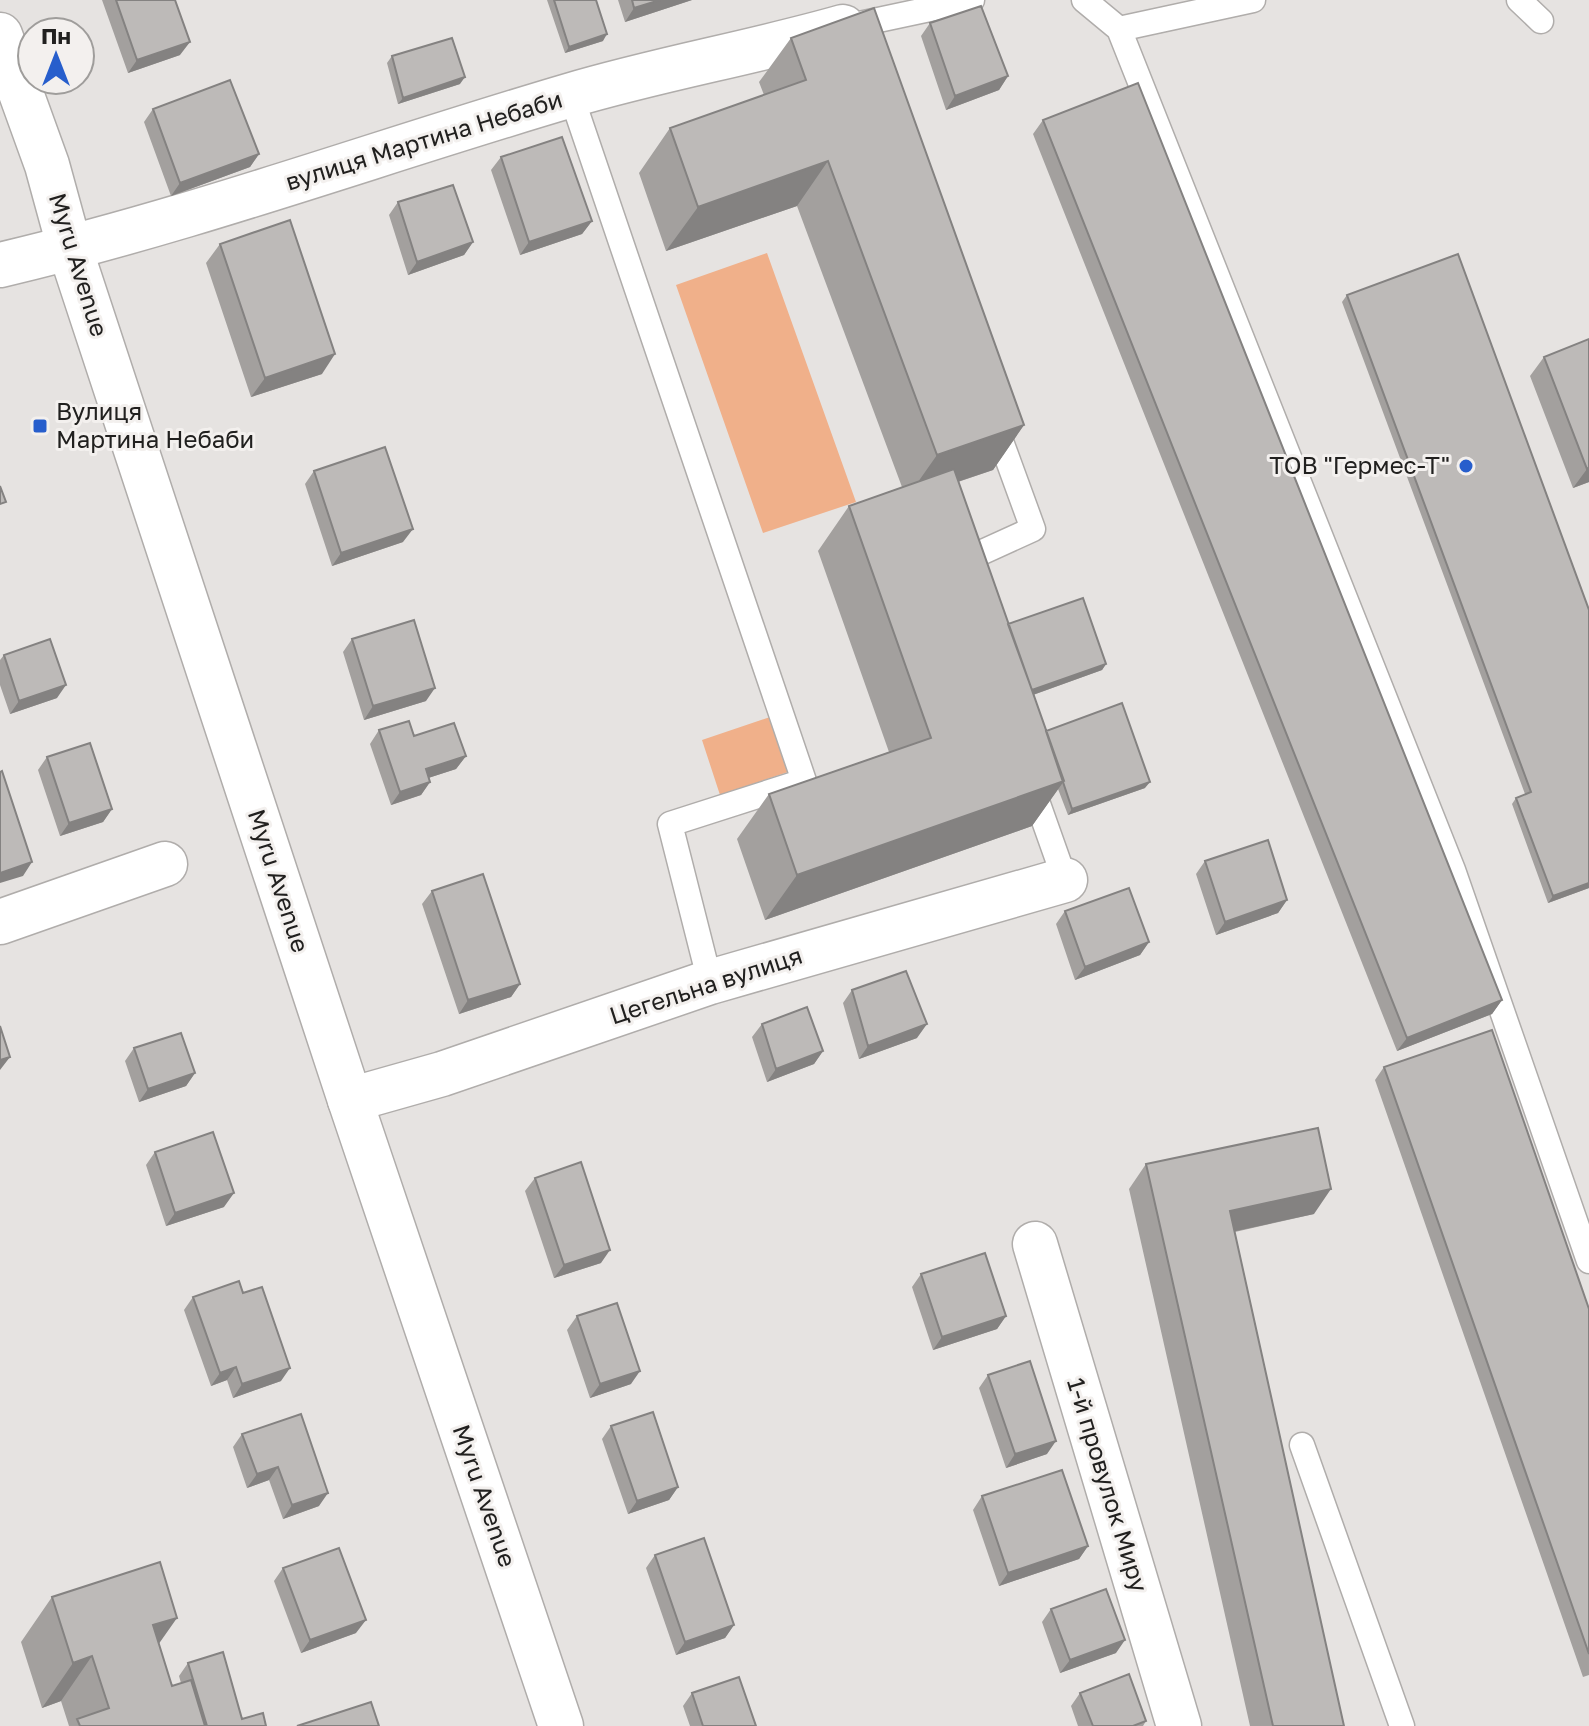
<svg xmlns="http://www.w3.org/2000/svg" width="1589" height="1726" viewBox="0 0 1589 1726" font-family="'Golos Text',sans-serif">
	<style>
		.green { fill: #f0b08a }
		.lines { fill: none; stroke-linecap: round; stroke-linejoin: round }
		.lane-casing { stroke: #b0adab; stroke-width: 27 }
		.street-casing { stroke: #b0adab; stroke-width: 47 }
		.primary-casing { stroke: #b0adab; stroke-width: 47 }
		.lane { stroke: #fff; stroke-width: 24 }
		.street { stroke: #fff; stroke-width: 44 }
		.primary { stroke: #fff; stroke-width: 44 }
		.wall { fill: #a3a09e }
		.shaded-wall { fill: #848281 }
		.building { fill: #bdbab8; stroke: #848281; stroke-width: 2 }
		.poi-dot { fill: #275ecc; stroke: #f3f0ee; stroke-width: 3 }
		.labels { text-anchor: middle; stroke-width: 6; stroke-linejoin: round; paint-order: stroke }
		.street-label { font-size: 24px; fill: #21201f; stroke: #f3f0ee }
		.poi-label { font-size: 24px; fill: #21201f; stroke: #f3f0ee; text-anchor: start }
	</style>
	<rect width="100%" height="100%" fill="#e6e3e1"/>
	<path class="green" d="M767 253 856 502 763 533 676 285Z
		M773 716 791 771 720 795 702 740Z"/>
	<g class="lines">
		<defs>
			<path id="lane" d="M1084 0 1119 29 1453 870 1589 1261
				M1519 0 1541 21
				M850 26 972 0
				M1119 29 1253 0
				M571 95 804 781 670 824 710 982
				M954 565 1033 529 994 422
				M1031 784 1065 880
				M1302 1445 1402 1726"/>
			<path id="street" d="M0 265C192 220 378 152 568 96 658 69 752 53 843 27
				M0 922 165 864
				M350 1100 442 1074 710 982 1065 880
				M1035 1244 1179 1726"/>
			<path id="primary" d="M0 35 47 165 70 249 350 1100 561 1726"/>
		</defs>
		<use href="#lane" class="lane-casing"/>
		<use href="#street" class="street-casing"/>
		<use href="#primary" class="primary-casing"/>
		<use href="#lane" class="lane"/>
		<use href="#street" class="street"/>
		<use href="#primary" class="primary"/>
	</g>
	<path class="wall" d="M102 0H175L180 55 128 73Z
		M547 0H596L603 41 565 53Z
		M618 0H692L625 22Z
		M930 23 1008 76 999 90 946 110 921 36Z
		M791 38 1024 425 993 470 958 482 1008 624 1106 664 1102 670 1033 695 1046 731 1145 788 1068 815 1058 789 1032 826 765 920 737 839 769 794 889 752 818 551 849 506 902 487 797 206 666 251 639 173 670 128 764 95 759 82Z
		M392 56 460 84 398 104 387 63Z
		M153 109 259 154 250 167 171 196 144 122Z
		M1043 120 1502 1000 1492 1014 1397 1051 1033 134Z
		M501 157 592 221 582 234 520 255 491 170Z
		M398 202 473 242 464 255 408 275 389 215Z
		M220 244 322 374 251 397 206 263Z
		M1347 295 1589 610V888L1548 903 1512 804 1516 798 1525 794 1342 302Z
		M1589 339V482L1573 488 1530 376 1544 357Z
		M314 471 403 542 332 566 305 484Z
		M352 639 426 701 364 720 343 652Z
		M4 655 57 698 10 714 0 685V660Z
		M379 730 414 736 466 756 456 769 428 778 430 782 421 795 391 805 370 744Z
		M47 757 112 809 103 822 60 836 38 770Z
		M1205 861 1287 900 1278 913 1216 935 1196 874Z
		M432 891 520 984 511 997 459 1014 422 904Z
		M1065 911 1149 942 1140 955 1075 980 1056 924Z
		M852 990 917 1038 859 1059 843 1003Z
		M762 1024 823 1051 814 1064 767 1082 752 1037Z
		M134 1048 195 1073 186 1086 139 1102 125 1061Z
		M1384 1067 1589 1309V1675L1583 1677 1375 1080Z
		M155 1152 224 1207 166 1226 146 1165Z
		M1146 1164 1314 1214 1235 1232 1344 1726H1250L1129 1189Z
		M535 1178 601 1263 554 1278 525 1191Z
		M921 1274 1006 1316 997 1329 933 1350 912 1287Z
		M193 1297 281 1381 233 1398 227 1380 211 1386 184 1310Z
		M577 1316 631 1384 590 1398 567 1330Z
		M988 1375 1047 1454 1006 1468 979 1388Z
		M611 1426 678 1487 669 1500 628 1514 602 1439Z
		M242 1434 319 1506 283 1519 269 1480 247 1488 233 1447Z
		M982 1496 1088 1546 1079 1559 999 1586 973 1510Z
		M655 1555 734 1625 725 1638 676 1655 646 1568Z
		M283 1568 356 1633 301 1653 274 1581Z
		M52 1597 159 1644 172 1686 181 1683 179 1676 188 1663 242 1719 266 1726H69L61 1701 42 1708 21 1642Z
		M1051 1609 1116 1653 1060 1673 1042 1622Z
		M692 1693 756 1726H690L683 1706Z
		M1080 1693 1146 1721 1143 1726H1078L1071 1706Z"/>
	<path class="shaded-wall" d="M660 0H692L625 22 634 8Z
		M607 34 603 41 565 53 569 47Z
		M190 42 180 55 128 73 137 60Z
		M1008 76 999 90 946 110 955 96Z
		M465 77 460 84 398 104 403 98Z
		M259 154 250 167 171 196 180 183Z
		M828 161 797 206 666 251 698 207Z
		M592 221 582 234 520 255 529 242Z
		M473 242 464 255 408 275 417 262Z
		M335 354 322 374 251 397 265 378Z
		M1024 425 993 470 906 499 937 455Z
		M1589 468V482L1573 488 1587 469Z
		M413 529 403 542 332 566 341 553Z
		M1106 664 1102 670 1027 697 1032 690Z
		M66 685 57 698 10 714 19 701Z
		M435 688 426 701 364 720 373 706Z
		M466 756 456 769 416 782 426 769Z
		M1064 781 1032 826 765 920 797 875Z
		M430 782 421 795 391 805 400 792Z
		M1150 782 1145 788 1068 815 1072 809Z
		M112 809 103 822 60 836 69 823Z
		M32 862 23 876 0 883V873Z
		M1589 883V888L1548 903 1553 896Z
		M1287 900 1278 913 1216 935 1225 922Z
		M1149 942 1140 955 1075 980 1085 967Z
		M520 984 511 997 459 1014 468 1000Z
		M1502 1000 1492 1014 1397 1051 1407 1038Z
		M927 1024 917 1038 859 1059 868 1046Z
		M823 1051 814 1064 767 1082 776 1069Z
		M10 1057 0 1070V1060Z
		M195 1073 186 1086 139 1102 148 1089Z
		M1331 1189 1314 1214 1213 1236 1230 1211Z
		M234 1193 224 1207 166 1226 175 1213Z
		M610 1250 601 1263 554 1278 564 1265Z
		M1006 1316 997 1329 933 1350 942 1337Z
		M236 1367 227 1380 211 1386 220 1373Z
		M290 1368 281 1381 233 1398 242 1384Z
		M640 1371 631 1384 590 1398 600 1384Z
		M1056 1441 1047 1454 1006 1468 1015 1454Z
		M278 1467 269 1480 247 1488 257 1474Z
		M678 1487 669 1500 628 1514 637 1501Z
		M328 1493 319 1506 283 1519 292 1505Z
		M1088 1546 1079 1559 999 1586 1008 1573Z
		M177 1618 146 1662 153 1625Z
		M366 1620 356 1633 301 1653 310 1640Z
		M734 1625 725 1638 676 1655 685 1642Z
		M1125 1640 1116 1653 1060 1673 1070 1660Z
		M92 1656 61 1701 42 1708 73 1663Z"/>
	<path class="building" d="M116 0H175L190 42 137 60Z
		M554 0H596L607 34 569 47Z
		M632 0H660L634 8Z
		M981 6 1008 76 955 96 930 23Z
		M874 8 1024 425 937 455 828 161 698 207 670 128 806 80 791 38Z
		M452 38 465 77 403 98 392 56Z
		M230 80 259 154 180 183 153 109Z
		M1138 83 1502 1000 1407 1038 1043 120Z
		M562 137 592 221 529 242 501 157Z
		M453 185 473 242 417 262 398 202Z
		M290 220 335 354 265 378 220 244Z
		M1458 254 1589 610V883L1553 896 1516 798 1531 792 1347 295Z
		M1589 339V468L1587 469 1544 357Z
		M385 447 413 529 341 553 314 471Z
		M954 469 1064 781 797 875 769 794 931 738 849 506Z
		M0 486 6 502 0 504Z
		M1083 598 1106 664 1032 690 1008 624Z
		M414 620 435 688 373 706 352 639Z
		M50 639 66 685 19 701 4 655Z
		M1122 703 1150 782 1072 809 1046 731Z
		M409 721 414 736 454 723 466 756 426 769 430 782 400 792 379 730Z
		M90 743 112 809 69 823 47 757Z
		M2 771 32 862 0 873V772Z
		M1268 840 1287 900 1225 922 1205 861Z
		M483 874 520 984 468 1000 432 891Z
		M1129 888 1149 942 1085 967 1065 911Z
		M906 971 927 1024 868 1046 852 990Z
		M807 1007 823 1051 776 1069 762 1024Z
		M0 1026 10 1057 0 1060Z
		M1492 1030 1589 1309V1654L1384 1067Z
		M181 1033 195 1073 148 1089 134 1048Z
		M1318 1128 1331 1189 1230 1211 1344 1726H1273L1146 1164Z
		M213 1132 234 1193 175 1213 155 1152Z
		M581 1162 610 1250 564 1265 535 1178Z
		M985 1253 1006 1316 942 1337 921 1274Z
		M239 1281 243 1293 262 1287 290 1368 242 1384 236 1367 220 1373 193 1297Z
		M617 1303 640 1371 600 1384 577 1316Z
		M1030 1361 1056 1441 1015 1454 988 1375Z
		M653 1412 678 1487 637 1501 611 1426Z
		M301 1414 328 1493 292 1505 278 1467 257 1474 242 1434Z
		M1062 1470 1088 1546 1008 1573 982 1496Z
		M704 1538 734 1625 685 1642 655 1555Z
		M339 1548 366 1620 310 1640 283 1568Z
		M160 1562 177 1618 153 1625 172 1686 191 1680 205 1726H80L77 1719 109 1708 92 1656 73 1663 52 1597Z
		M1106 1589 1125 1640 1070 1660 1051 1609Z
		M223 1652 242 1719 263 1713 266 1726H207L188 1663Z
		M1129 1674 1146 1721 1133 1726H1093L1080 1693Z
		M739 1677 756 1726H703L692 1693Z
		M371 1702 379 1726H297Z"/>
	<g class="poi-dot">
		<rect x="32" y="418" width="16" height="16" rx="4"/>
		<circle cx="1466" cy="466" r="8"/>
	</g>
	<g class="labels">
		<g class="street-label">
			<text transform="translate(424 141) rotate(-17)" y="8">вулиця Мартина Небаби</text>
			<text transform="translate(78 265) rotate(73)" y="8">Myru Avenue</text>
			<text transform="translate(278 881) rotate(72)" y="8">Myru Avenue</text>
			<text transform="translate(706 986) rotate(-18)" y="8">Цегельна вулиця</text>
			<text transform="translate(1107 1485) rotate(73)" y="8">1-й провулок Миру</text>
			<text transform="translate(484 1496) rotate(71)" y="8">Myru Avenue</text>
		</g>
		<g class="poi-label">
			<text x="56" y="420">Вулиця<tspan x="56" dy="28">Мартина Небаби</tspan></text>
			<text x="1450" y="474" text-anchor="end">ТОВ "Гермес-Т"</text>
		</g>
	</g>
	<g transform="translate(56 56)"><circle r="38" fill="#f3f0ee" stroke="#9f9d9b" stroke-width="2"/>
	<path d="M0-6L14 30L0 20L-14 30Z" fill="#275ecc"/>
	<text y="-12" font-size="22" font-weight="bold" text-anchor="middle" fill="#21201f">Пн</text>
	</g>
</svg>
